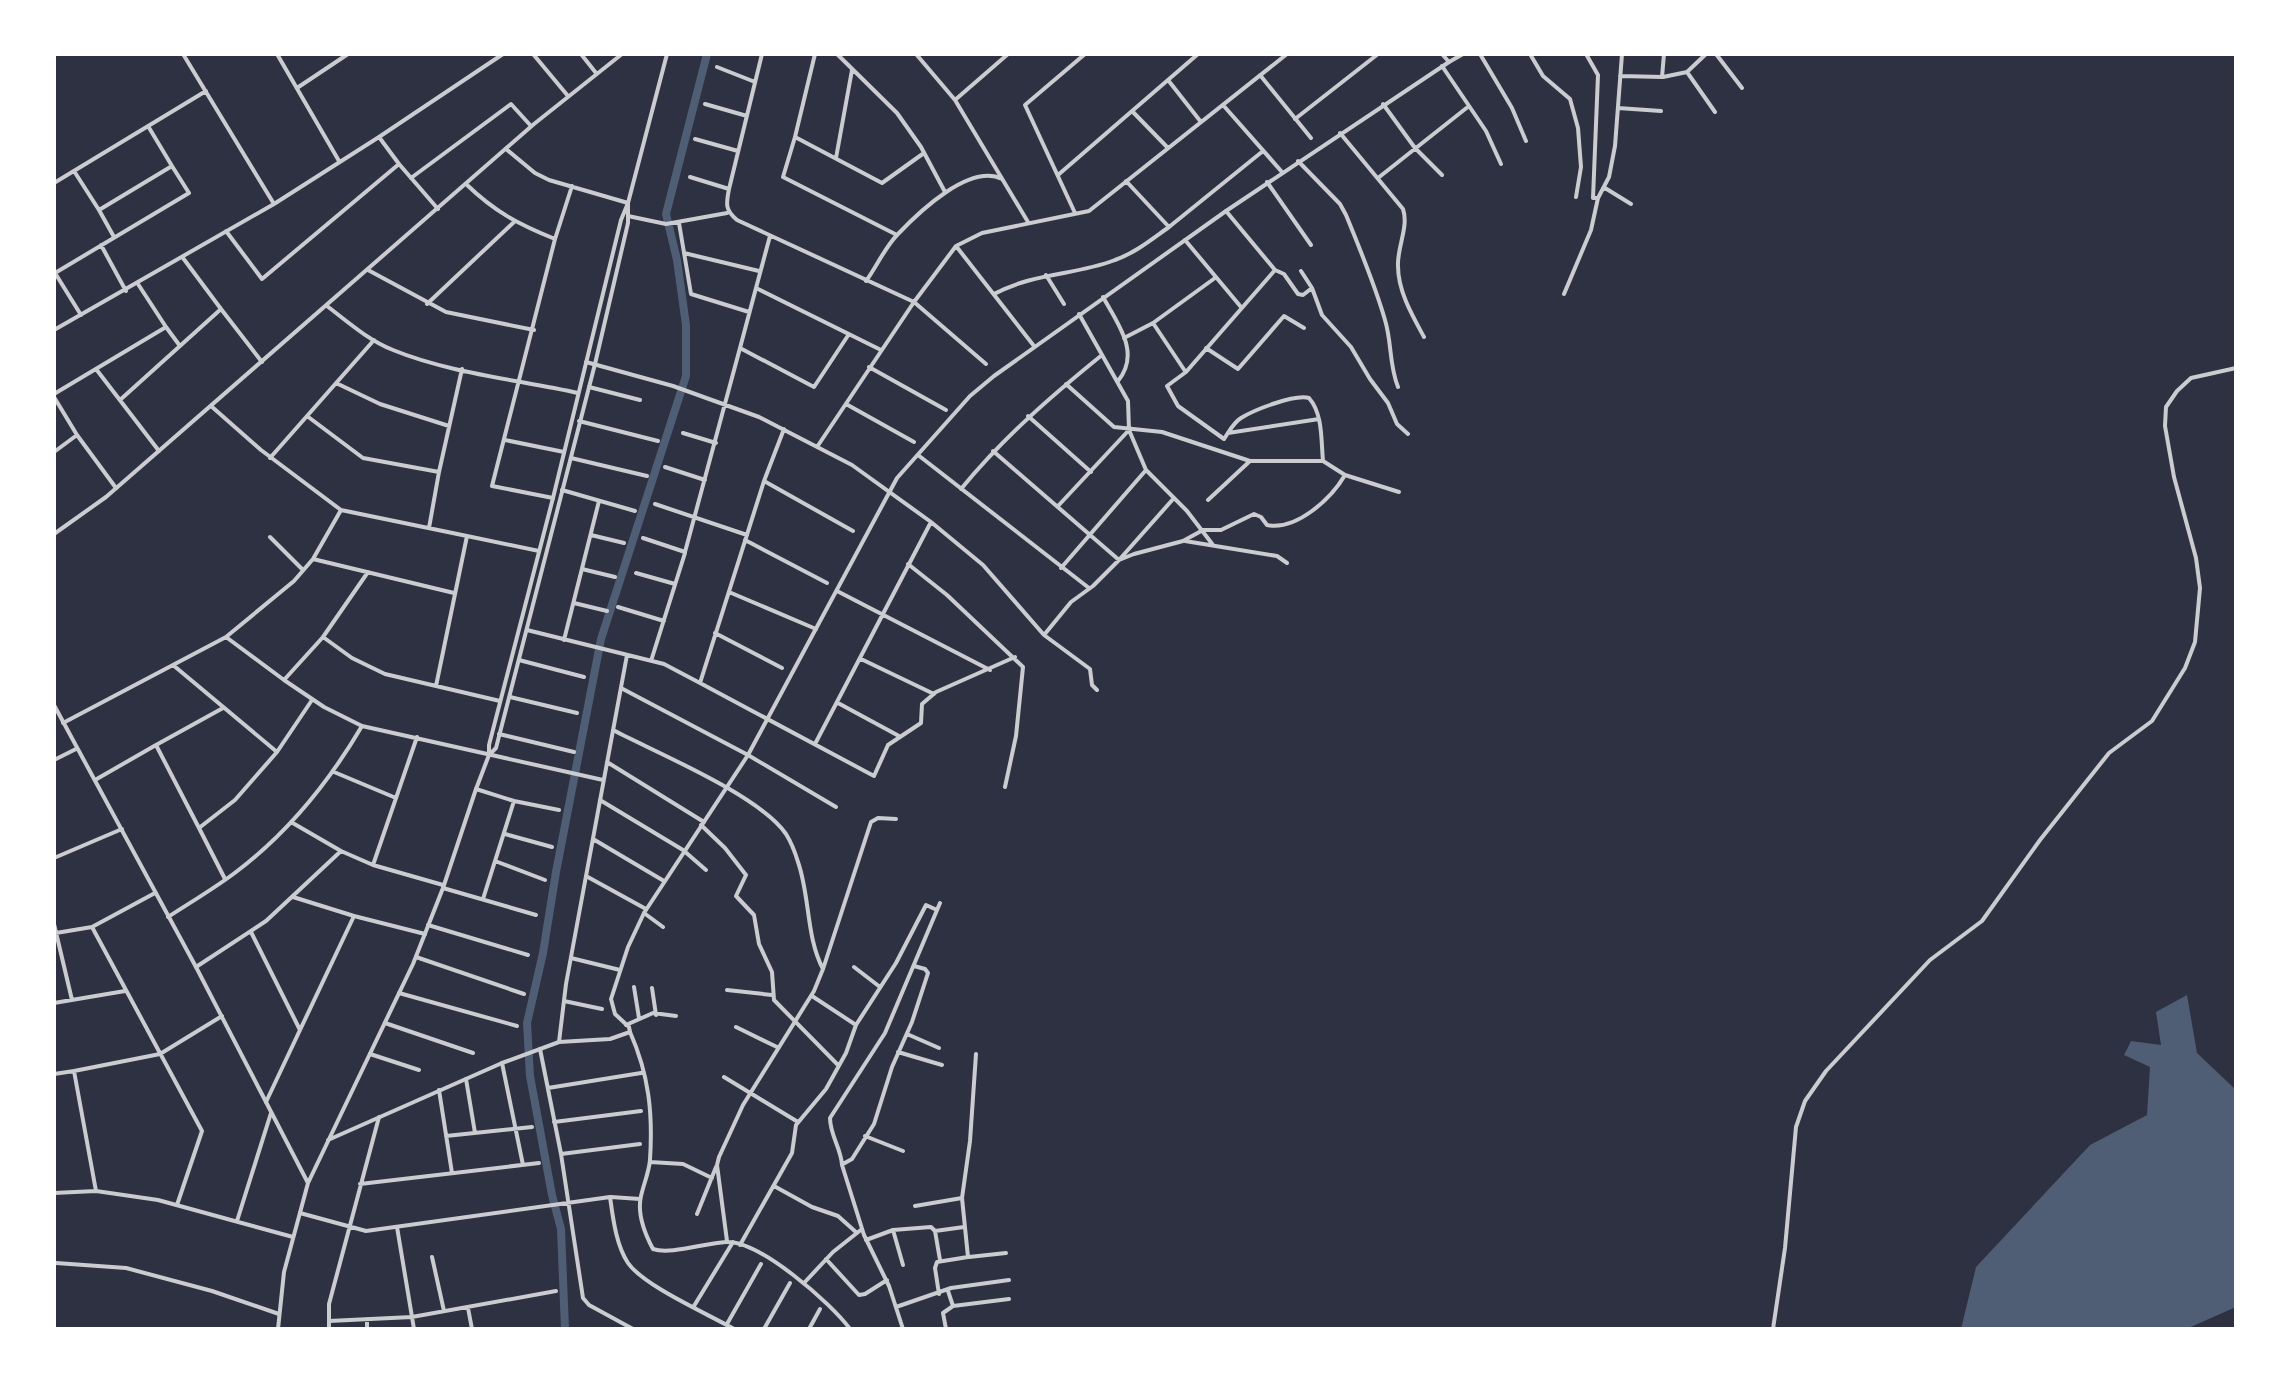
<svg xmlns="http://www.w3.org/2000/svg" width="2290" height="1383" viewBox="0 0 2290 1383" font-family="'Times New Roman',serif">
	<style>
		.water { fill: #4f5d75 }
		.lines { fill: none; stroke-linecap: round; stroke-linejoin: round }
		.canal { stroke: #4f5d75; stroke-width: 8 }
		.minor { stroke: #caccd0; stroke-width: 4 }
		.tertiary { stroke: #caccd0; stroke-width: 4 }
	</style>
	<rect width="100%" height="100%" fill="#2d3142"/>
	<path class="water" d="M2187 995 2197 1053 2236 1090V1307L2186 1329H1961L1976 1267 2090 1145 2147 1115 2150 1067 2124 1055 2131 1041 2161 1045 2156 1012Z"/>
	<g class="lines">
		<path class="canal" d="M565 1329 561 1229 552 1195 530 1076 527 1023 543 953 556 872 601 639 686 376V325L677 260 666 214 707 54"/>
		<path class="minor" d="M183 54 274 204
			M277 54 339 161
			M533 54 568 96
			M581 54 596 73
			M762 54 729 189C726 204 725 210 737 220L914 302 956 246 1034 346
			M815 54 795 137 882 183 924 153
			M837 54 897 113 921 147 945 192
			M916 54 955 100 1008 54
			M1480 54 1512 108 1526 141
			M1530 54 1543 76 1570 99 1578 128 1581 167 1576 197
			M1586 54 1598 75 1593 198H1598
			M1716 54 1742 88
			M1449 62 1463 54
			M1442 66 1486 131 1501 164
			M717 67 755 82
			M1687 72 1715 112
			M1260 75 1311 138
			M1620 76 1663 77 1687 72 1706 54
			M1662 77 1664 54
			M1168 80 1201 122
			M297 88 348 54
			M955 100 1028 222
			M705 104 747 116
			M1383 104 1415 148 1442 175
			M1223 105 1282 172
			M1618 108 1661 111
			M1132 111 1168 148
			M1295 119 1378 54
			M1340 133 1403 209C1409 227 1397 247 1398 266 1398 291 1412 315 1424 337
			M795 137 783 177 897 235
			M695 139 738 151
			M506 149 535 173 549 180 628 203
			M836 158 852 70
			M1298 161 1340 204 1346 215C1360 249 1375 285 1385 320 1392 343 1389 365 1398 387
			M399 164 438 209
			M74 171 99 210 172 166 148 126
			M1058 175 1198 54
			M690 177 729 189
			M411 178 511 104 531 126
			M1378 178 1469 106
			M1126 181 1169 227 1263 151
			M1267 182 1311 245
			M54 183 206 91
			M466 184C495 212 518 224 555 239
			M1605 188 1631 204
			M99 210 114 237
			M1226 211 1275 270 1284 274 1298 294 1303 295 1312 288
			M1075 213 1025 105 1085 54
			M628 216 666 224 727 213
			M679 223 691 294 749 312
			M226 231 262 279 399 164 379 137
			M770 236 756 288 881 350
			M1185 240 1241 307
			M101 245 126 291
			M956 246 982 233 1089 211 1287 54
			M684 253 759 271
			M368 270 446 312 534 330
			M1275 270 1186 372 1167 386 1178 406 1224 439C1229 432 1233 423 1241 418 1254 410 1294 394 1309 398 1323 414 1321 440 1323 461
			M1301 271 1312 288 1322 315 1351 347 1370 379 1388 403 1397 424 1408 434
			M55 273 189 193 172 166
			M55 273 81 315
			M1046 275 1064 304
			M866 281C877 266 885 247 898 234 919 212 970 163 1002 179
			M756 288 740 348 814 387 849 334
			M994 294C1036 272 1073 276 1115 260 1135 253 1152 239 1169 227
			M1564 294 1591 230 1598 198 1609 177 1615 146 1622 54
			M1103 297C1118 324 1141 353 1118 381
			M427 304 514 222
			M327 306C348 322 368 340 393 350 449 373 519 380 578 393
			M221 309 262 362
			M1079 314 1128 401 1129 430 1146 470 1187 511 1213 545
			M1153 323 1185 371
			M166 327 180 346
			M54 330 274 204 379 137 503 54
			M1124 338 1153 323 1215 278
			M1206 348 1238 369 1284 316 1304 328
			M586 362 673 386 759 417 852 465 931 522 983 565 1044 635 1071 602 1093 586 1119 560 1174 498
			M869 367 946 410
			M96 369 159 451
			M336 383 380 404 449 426
			M589 387 640 400
			M54 394 166 327 138 284
			M54 397 77 435 54 452
			M120 400 221 309 183 258
			M846 404 914 442
			M211 406 261 450 341 510 467 536 436 686
			M307 416 363 458 439 472 429 528
			M1028 416 1091 472
			M579 421 658 441
			M784 429 764 481 853 531
			M683 433 716 443
			M1228 433 1319 419
			M77 435 116 488
			M505 440 564 452
			M817 447 914 302 986 364
			M993 451 1119 560 1134 554 1183 541 1203 530H1221L1254 514 1261 517 1267 525C1296 531 1331 499 1345 475L1323 461H1250L1162 432 1114 427 1066 384
			M918 455 1089 588
			M270 458 374 340
			M571 458 647 476
			M665 467 705 480
			M439 472 462 369
			M1345 475 1399 492
			M764 481 700 683 874 776 888 745 921 723 922 704 936 692 1015 657
			M961 489C1003 438 1050 397 1102 355
			M562 490 635 511
			M553 498 492 486 555 239 572 186
			M1208 500 1250 461
			M655 504 747 535
			M1058 506 1129 430
			M591 535 624 543
			M467 536 539 551
			M270 537 302 569
			M643 538 685 552 740 348
			M745 540 827 583
			M1185 541 1277 556 1287 563
			M313 559 454 593
			M908 564 947 595 1023 667 1016 736 1005 787
			M1061 568 1146 470
			M582 569 615 577
			M636 573 675 584
			M837 591 990 670
			M729 592 816 629
			M574 603 607 611
			M618 607 664 621
			M527 630 664 664 700 683
			M715 633 782 668
			M1044 635 1090 669 1092 685 1097 690
			M226 637 294 581 313 559 341 510
			M323 637 368 572
			M564 640 599 501
			M861 659 934 694
			M519 660 584 677
			M651 661 685 553
			M173 665 277 752 235 800 199 828 225 879
			M621 688 748 755 836 807
			M510 697 577 713
			M838 703 899 736
			M63 723 226 637 284 680
			M362 726 324 707 284 680 323 637 352 658 385 674 500 701
			M613 730C657 753 759 795 786 834 791 842 795 852 798 862 810 896 806 937 823 969L814 991 743 1105 719 1157 717 1165 727 1241
			M499 734 574 752
			M815 744 931 522
			M156 745 223 708
			M277 752 312 700
			M54 760 76 749
			M607 762 704 822
			M334 772 396 798
			M95 780 156 745 199 828
			M476 789 514 801 559 810
			M600 800 683 850 706 870
			M291 822 341 851 373 865 443 885
			M701 825 725 848 746 875 736 896 754 915 759 944 772 972 774 1000 838 1065
			M505 834 552 847
			M593 839 664 881
			M495 861 545 880
			M373 865 417 737
			M586 876 646 909
			M443 888 536 915
			M155 893 92 927 202 1131 177 1205
			M293 897 354 916
			M483 899 514 801
			M644 913 663 927
			M168 917C191 902 215 888 236 872 289 832 329 782 362 726L603 780
			M54 924 72 1000
			M428 925 528 955
			M251 932 300 1030 266 1102
			M56 933 92 927
			M416 957 524 994
			M571 958 620 970
			M196 967 266 921 341 851
			M854 967 880 987
			M823 969 871 822 878 818 896 819
			M634 987 639 1018
			M652 988 656 1015
			M727 990 772 995
			M399 993 517 1026
			M812 996 856 1025
			M564 1001 602 1009
			M54 1003 125 991
			M385 1023 473 1053
			M626 1025 653 1013 676 1016
			M736 1027 777 1047
			M300 1030 354 916 425 934
			M630 1032C649 1075 653 1113 650 1160 649 1172 644 1183 641 1196 637 1213 645 1234 653 1249 670 1255 705 1243 726 1242 759 1240 831 1303 850 1329
			M907 1034 939 1048
			M559 1042 566 984 627 655
			M540 1049 561 1154 640 1144
			M898 1052 942 1065
			M370 1054 419 1070
			M502 1063 523 1165
			M54 1074 74 1071
			M724 1077 798 1122
			M466 1079 475 1133
			M548 1088 641 1073
			M439 1090 452 1173
			M554 1122 641 1111
			M446 1136 532 1127
			M865 1136 903 1151
			M561 1154 583 1298 589 1305 633 1329
			M650 1162 683 1164 712 1178
			M843 1164 852 1159 874 1124 892 1067 912 1022 928 973 925 969 914 966
			M360 1184 539 1163
			M774 1186 812 1207 838 1216 857 1233
			M96 1191 74 1071 160 1054 222 1016
			M54 1193 96 1191 158 1200 293 1237
			M611 1197 640 1199
			M915 1206 962 1198
			M300 1213 366 1231 610 1197C613 1218 616 1245 628 1263 644 1286 708 1314 734 1329
			M697 1214 716 1167
			M237 1221 271 1113
			M397 1227 414 1329
			M893 1230 903 1265
			M935 1231 964 1227
			M866 1240 893 1230 931 1227 935 1231 940 1260
			M740 1245 792 1153 796 1125 826 1089 846 1053 856 1025 896 963 926 905 937 910
			M432 1257 444 1311
			M969 1257 1006 1253
			M826 1259 859 1295 865 1294 887 1280
			M56 1263 126 1268 212 1291 279 1314
			M804 1283 833 1252 862 1229
			M939 1294 935 1268 937 1262 968 1257 962 1198 970 1141 976 1054
			M694 1306 733 1242
			M953 1306 1009 1299
			M896 1307 951 1288 1009 1280
			M468 1308 472 1329
			M367 1319V1329
			M329 1321 412 1317 556 1291
			M727 1324 761 1264
			M329 1329V1304L379 1117
			M764 1329 790 1283
			M809 1329 820 1309
			M903 1329 889 1286 864 1235 842 1165C841 1148 830 1135 830 1118L885 1033 940 903
			M946 1329 943 1313 953 1306 948 1291"/>
		<path class="tertiary" d="M54 534 106 497 534 124 622 54
			M54 705 196 967 308 1183 284 1272 278 1329
			M489 755V745L553 498 621 220 628 203 667 54
			M54 858 122 829
			M328 1140 502 1063 559 1042 610 1039 630 1032 629 1027 615 1014 611 999 628 947 644 913 748 755 897 478 970 396 994 376 1226 211 1449 62 1442 54
			M308 1183 413 964 443 888 476 789 489 755 496 748 595 364 628 223V203
			M1773 1329 1785 1248 1796 1127 1805 1101 1826 1071 1930 960 1982 921 2040 840 2109 753 2152 721 2185 668 2195 642 2200 588 2196 558 2174 477 2165 426 2166 407 2177 391 2191 378 2236 368"/>
	</g>
	<rect width="2290" height="1383" fill="none" stroke="#ffffff" stroke-width="112"/>
</svg>
